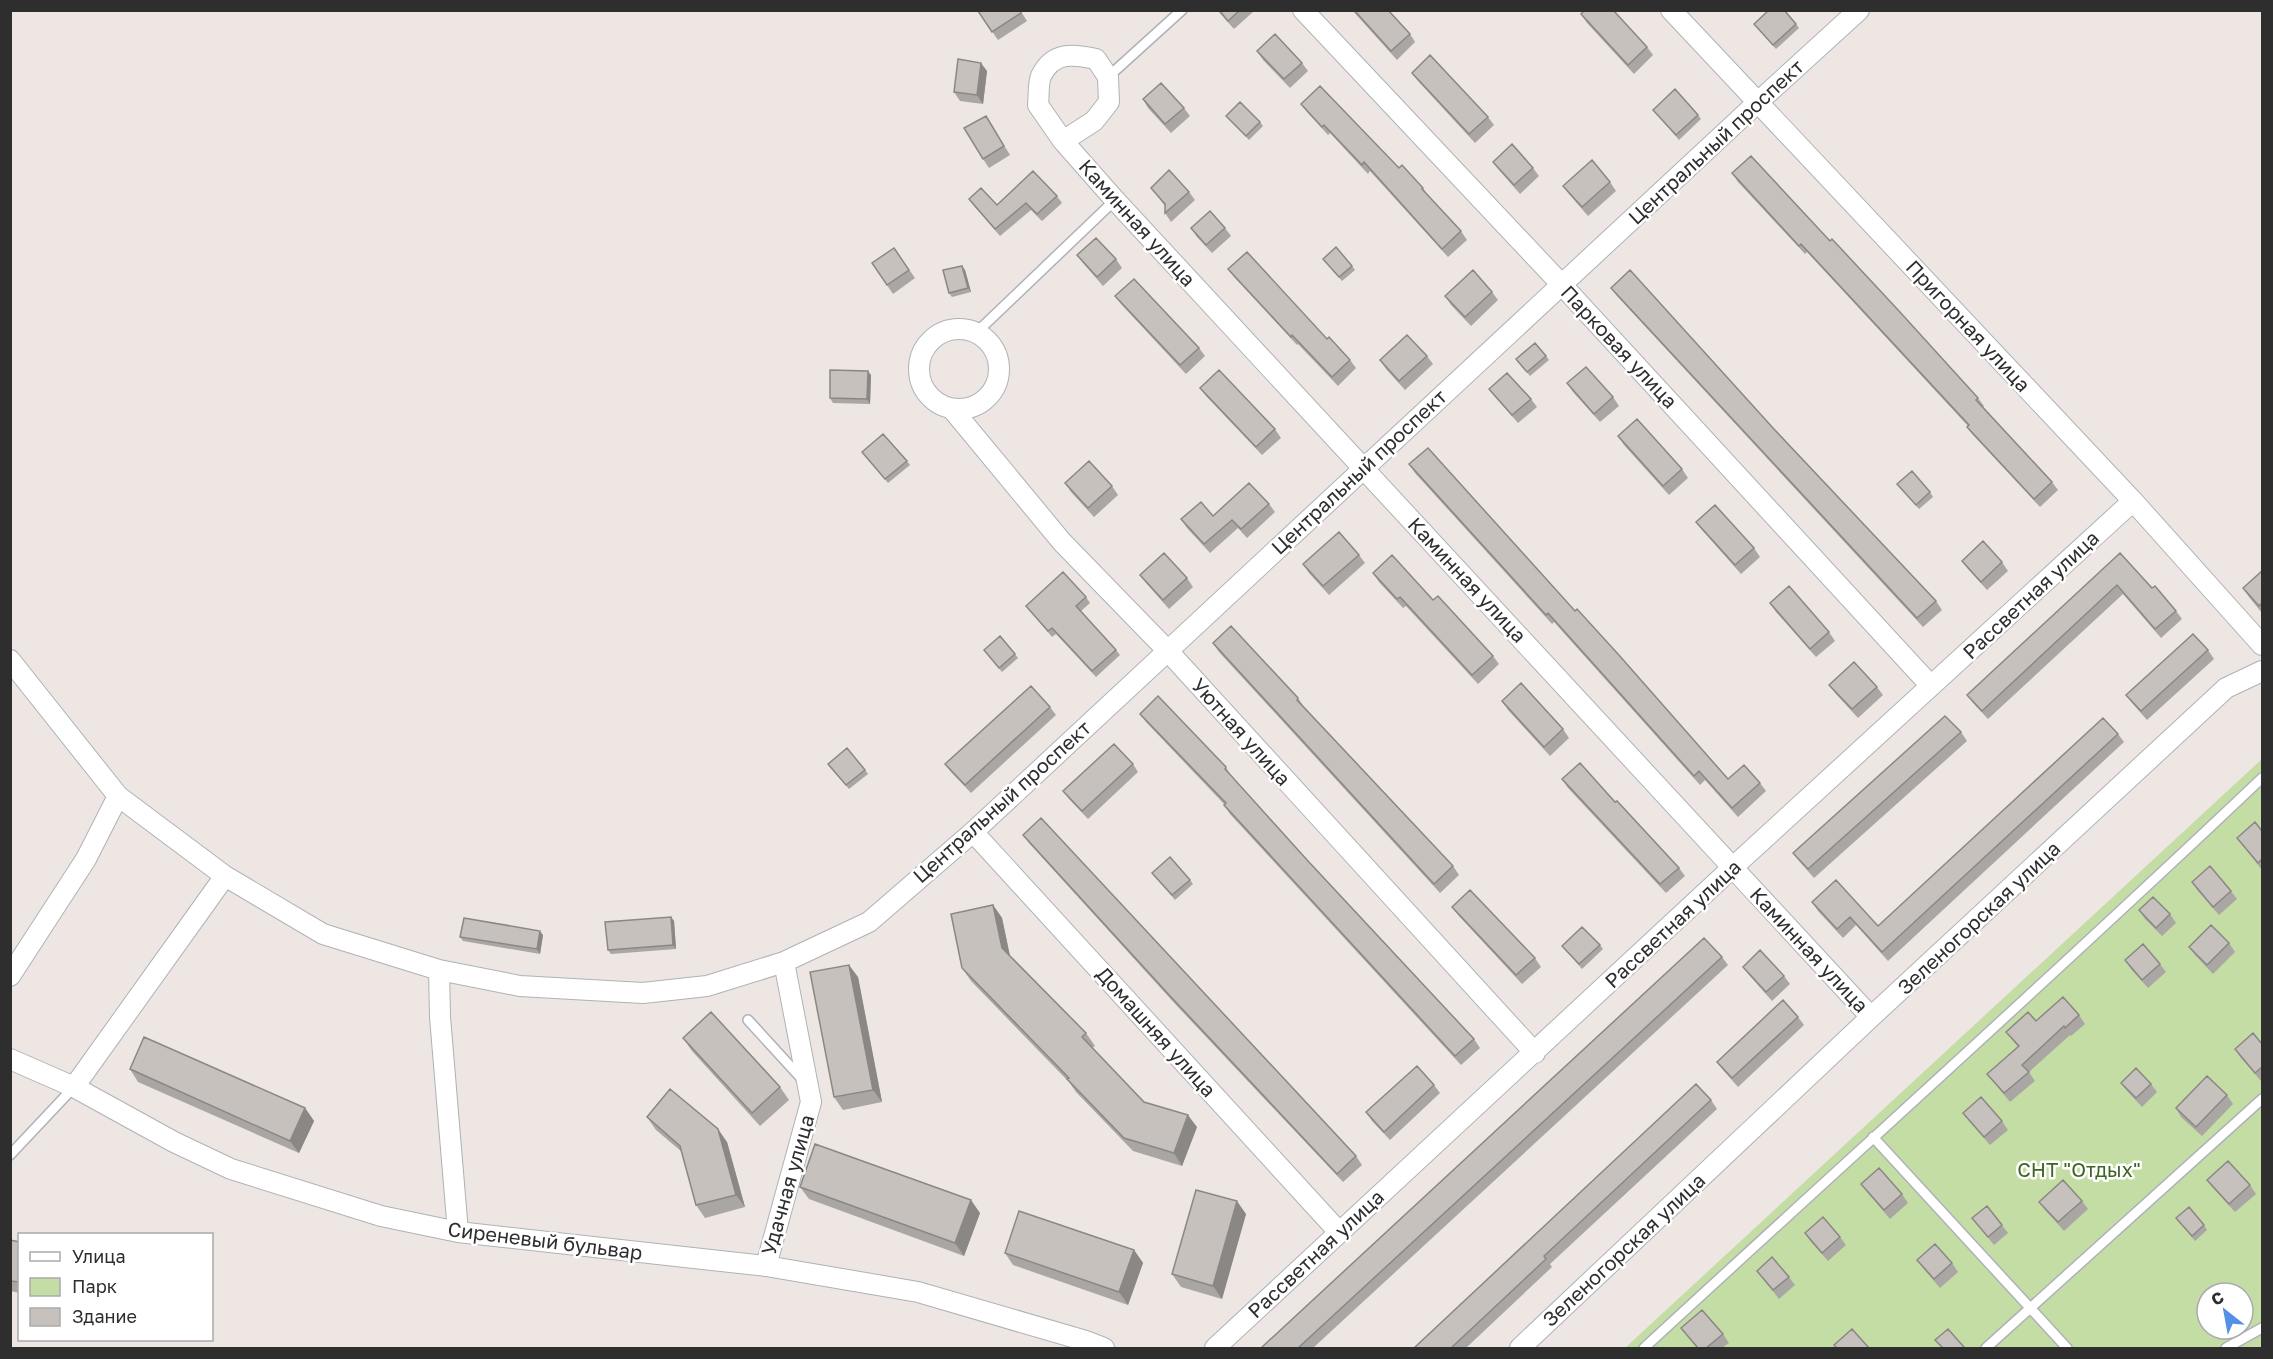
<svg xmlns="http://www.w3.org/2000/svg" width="2273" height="1359" viewBox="0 0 2273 1359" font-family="'Golos Text',sans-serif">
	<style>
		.green { fill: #c4dda5; fill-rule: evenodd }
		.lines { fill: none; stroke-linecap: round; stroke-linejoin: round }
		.service-casing { stroke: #aeb2b8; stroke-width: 12 }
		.minor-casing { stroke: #aeb2b8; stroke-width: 22 }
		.service { stroke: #fff; stroke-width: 9 }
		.minor { stroke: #fff; stroke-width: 20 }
		.wall { fill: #aaa6a3 }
		.shaded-wall { fill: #8b8784 }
		.building { fill: #c6c1bd; stroke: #8b8784; stroke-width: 1.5 }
		.labels { text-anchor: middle; stroke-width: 5; stroke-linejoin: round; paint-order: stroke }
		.street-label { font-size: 20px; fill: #2e2e2e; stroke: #fff }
		.park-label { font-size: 20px; fill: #3f6424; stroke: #fff }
	</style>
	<rect width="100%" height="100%" fill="#ede6e2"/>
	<path class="green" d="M2262 759V1348H1625ZM2207 1293H2243V1329H2207Z"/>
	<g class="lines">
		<defs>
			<path id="service" d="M1108 77 1182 10
				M977 332 1115 200
				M748 1020 802 1079
				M1873 1137 2067 1348
				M10 1155 74 1087
				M1644 1348C1850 1158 2059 971 2262 778
				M1986 1348 2262 1099
				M2226 1348 2262 1328"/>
			<path id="minor" d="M1303 10 1562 285 1931 686
				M1671 10 2133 501 2262 645
				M1063 141 1094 121 1109 102 1108 77 1096 59C1074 54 1053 51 1041 76 1038 83 1039 96 1038 105L1063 141 1115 200 1871 1017
				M919 369a40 40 0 1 1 80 0a40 40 0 1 1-80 0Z
				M952 409 1062 542 1167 650 1535 1053
				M10 660 118 796 225 876 323 934 439 970 520 986 643 993 707 986 784 962 869 922 973 832 1757 103 1859 10
				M973 832 1339 1232
				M439 970 440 1017 458 1232
				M10 976 86 859 118 796
				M10 1059 74 1087 174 1142 231 1169 381 1216 458 1232 766 1266 918 1292 1086 1341 1104 1348
				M74 1087 225 876
				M766 1266 811 1102 784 962
				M1215 1348 1732 868 2133 501
				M1520 1348 1871 1017 2226 688 2262 671"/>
		</defs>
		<use href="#service" class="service-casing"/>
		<use href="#minor" class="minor-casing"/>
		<use href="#service" class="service"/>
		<use href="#minor" class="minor"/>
	</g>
	<path class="wall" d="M1020 10 1027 21 998 40 978 11Z
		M1217 10H1252L1253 12 1234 29Z
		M1352 10H1388L1410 34 1415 42 1397 60Z
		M1581 14 1647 47 1653 55 1634 74 1587 23Z
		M1754 24H1796L1799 28 1776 49Z
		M1257 51 1302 63 1308 71 1290 88 1263 60Z
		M987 71 983 104 960 101 954 92Z
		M1412 73 1488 117 1494 125 1475 143 1418 81Z
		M1143 99 1184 108 1190 116 1171 133 1148 108Z
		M1301 104 1399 168 1423 188 1429 197 1461 231 1467 240 1448 257 1370 171 1368 174 1330 133 1328 135 1307 112Z
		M1653 110 1698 115 1701 119 1679 140Z
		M986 116 1010 155 989 168 983 159Z
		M1226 116 1260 122 1263 126 1249 140Z
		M1493 162 1533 168 1539 176 1520 194 1499 170Z
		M1732 173 1830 241 1978 398 1984 406 1983 407 2052 482 2058 490 2040 507 1973 435 1967 427 1968 426 1807 252 1805 254 1738 182Z
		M1610 182 1616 191 1588 216 1569 194 1563 186Z
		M1151 188 1189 192 1195 200 1171 222 1165 213V206Z
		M1057 196 1062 203 1042 221 1031 210 1000 236 974 206 969 199 997 205Z
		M1191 228H1225L1231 236 1212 253 1197 237Z
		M894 248 915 278 893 294 872 263Z
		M1077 255 1116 259 1122 268 1103 286 1083 263Z
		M1323 259 1352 266 1355 270 1342 281Z
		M1228 269 1327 339 1350 360 1356 368 1338 386 1298 344 1297 345 1234 277Z
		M965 270 971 292 952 297 949 293Z
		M1611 288 1773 428 1936 601 1942 610 1923 627 1617 296Z
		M1492 292 1498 300 1471 326 1451 305 1445 296Z
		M1115 296 1199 348 1205 356 1186 374 1121 304Z
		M1427 356 1433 364 1405 390 1386 369 1380 360Z
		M1546 356 1549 360 1530 376 1516 359Z
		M871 375 870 404 833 403 830 398Z
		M1567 383 1613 397 1619 406 1600 422 1573 392Z
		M1200 388 1275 429 1281 438 1262 455 1206 396Z
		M1489 389 1531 399 1537 407 1518 423 1495 397Z
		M1618 436 1682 469 1688 478 1669 495 1624 445Z
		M862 452 907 461 910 465 888 483Z
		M1409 464 1575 611 1728 779 1760 783 1766 791 1738 817 1705 780 1700 785 1554 622 1552 624 1415 473Z
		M1065 483 1112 486 1118 495 1094 517 1071 492Z
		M1897 484 1930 492 1933 497 1919 509Z
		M1269 504 1275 512 1247 538 1238 528 1210 553 1187 528 1181 519 1213 516Z
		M1696 522 1754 548 1760 557 1741 574 1702 530Z
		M2120 553 2152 588 2176 611 2182 619 2161 638 2123 594 1988 719 1973 703 1967 695Z
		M1359 555 1365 563 1329 595 1309 573 1303 564Z
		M1962 561 2002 562 2008 571 1987 590 1968 569Z
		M2262 572V613L2249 597 2243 588Z
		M1373 573 1493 656 1499 664 1478 684 1406 606 1403 608 1379 582Z
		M1140 575 1187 578 1193 587 1169 609 1146 583Z
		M1086 597 1090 603 1081 611 1116 650 1120 655 1096 677 1056 634 1052 637 1026 606Z
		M1770 603 1829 632 1835 641 1816 657 1776 612Z
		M1213 643 1298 698 1304 707 1453 866 1459 875 1440 893 1219 652Z
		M984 650 1015 654 1018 658 1002 672Z
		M2208 650 2214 659 2147 720 2132 703 2126 695Z
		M1829 685 1877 687 1883 695 1858 718 1835 693Z
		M1502 701 1563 729 1569 738 1550 756 1508 710Z
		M1050 707 1056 715 971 793 951 772 945 764Z
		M1140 714 1226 767 1231 776 1308 861 1474 1039 1480 1048 1461 1065 1230 814 1224 805H1225L1146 722Z
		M1961 732 1967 741 1814 878 1799 861 1793 853Z
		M2118 734 2124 742 1888 961 1856 925 1843 938 1818 911 1812 902 1878 926Z
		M828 764 865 770 868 774 849 789Z
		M1133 764 1138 772 1088 819 1069 799 1063 791Z
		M1562 779 1679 868 1685 876 1666 893 1568 788Z
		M2262 831V870L2237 838Z
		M1023 835 1356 1156 1362 1165 1343 1182 1177 1006 1029 843Z
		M1152 873 1190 880 1193 884 1175 900Z
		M2192 882 2231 891 2237 899 2219 915 2198 891Z
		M993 905 1002 918 1010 956 1086 1033 1095 1046 1092 1048 1144 1102 1197 1127 1182 1166 1133 1151 1076 1092 1069 1082 971 981 962 968Z
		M1452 907 1535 958 1541 967 1522 984 1458 915Z
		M2139 910 2170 914 2176 923 2162 936 2145 919Z
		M671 917 674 921 676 949 611 954 608 950Z
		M543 935 540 954 463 941 460 937Z
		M2229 943 2235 952 2213 974 2195 955 2189 947Z
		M1600 945 1603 949 1582 969 1562 946Z
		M1722 957 1728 965 1313 1348H1261Z
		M2125 960 2160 964 2166 972 2148 988 2131 969Z
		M1743 967 1784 976 1790 984 1772 1001 1749 975Z
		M858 977 882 1102 843 1110 834 1097Z
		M2079 1015 2085 1024 2071 1036 2070 1035 2029 1072 2035 1081 2010 1102 1987 1074 2018 1047 2006 1032 2036 1021Z
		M1798 1017 1804 1025 1738 1087 1723 1070 1717 1062Z
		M683 1038 780 1087 789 1100 760 1126 692 1051Z
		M2262 1044V1080L2261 1081 2241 1058 2235 1049Z
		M130 1069 305 1108 314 1121 299 1153 138 1082Z
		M2121 1083 2151 1084 2157 1092 2142 1107 2127 1091Z
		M1434 1085 1440 1093 1390 1140 1372 1121 1366 1112Z
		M2227 1095 2233 1104 2202 1136 2181 1117 2176 1108Z
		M1711 1100 1717 1109 1550 1264 1552 1267 1466 1348H1414Z
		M1963 1113 2002 1121 2008 1130 1990 1145 1969 1121Z
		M647 1117 727 1142 745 1207 705 1218 696 1205 682 1152 656 1130Z
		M2207 1180 2250 1185 2256 1194 2235 1212 2213 1188Z
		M1861 1184 1902 1194 1908 1203 1890 1219 1867 1192Z
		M800 1187 980 1213 964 1256 809 1199Z
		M2082 1201 2088 1209 2064 1231 2045 1210 2039 1202Z
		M1246 1214 1222 1299 1181 1287 1172 1274Z
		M1972 1218 2002 1225 2008 1233 1994 1245Z
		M2176 1218 2204 1225 2207 1230 2195 1241Z
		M1805 1233 1840 1237 1846 1245 1828 1261 1811 1242Z
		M10 1240 20 1242V1293L10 1291Z
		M1134 1250 1143 1263 1128 1305 1013 1265 1005 1253Z
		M1917 1260 1952 1263 1958 1272 1940 1288 1923 1268Z
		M1757 1271 1789 1277 1795 1285 1779 1299Z
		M1681 1328 1723 1334 1729 1343 1722 1348H1697Z"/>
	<path class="shaded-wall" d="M981 63 987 71 983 104 977 95Z
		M962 266 965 270 971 292 968 288Z
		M868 371 871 375 870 404 867 399Z
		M993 905 1002 918 1011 961 1002 948Z
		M671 917 674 921 676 949 673 945Z
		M540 931 543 935 540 954 537 949Z
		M849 965 858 977 882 1102 873 1090Z
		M305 1108 314 1121 299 1153 290 1141Z
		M1188 1115 1197 1127 1182 1166 1174 1153Z
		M718 1129 727 1142 745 1207 736 1195Z
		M971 1200 980 1213 964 1256 955 1243Z
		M1237 1201 1246 1214 1222 1299 1213 1286Z
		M1134 1250 1143 1263 1128 1305 1119 1292Z"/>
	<path class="building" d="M980 10H1020L1021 13 992 32 978 11Z
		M1219 10H1240L1228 21Z
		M1354 10H1388L1410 34 1391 51Z
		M1585 10H1613L1647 47 1628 65 1581 14Z
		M1769 10H1784L1796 24 1773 45 1754 24Z
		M1275 34 1302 63 1284 79 1257 51Z
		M1430 55 1488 117 1469 134 1412 73Z
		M958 59 981 63 977 95 954 92Z
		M1161 83 1184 108 1165 124 1143 99Z
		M1320 86 1399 168 1402 165 1423 188 1422 189 1461 231 1442 249 1364 162 1362 165 1324 125 1322 127 1301 104Z
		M1675 89 1698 115 1676 135 1653 110Z
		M1240 102 1260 122 1246 136 1226 116Z
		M986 116 1004 146 983 159 964 128Z
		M1512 144 1533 168 1514 185 1493 162Z
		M1751 156 1830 241 1832 239 1899 311 1978 398 1976 400 2052 482 2034 499 1967 427 1969 425 1801 244 1799 246 1732 173Z
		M1592 160 1610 182 1582 207 1563 186Z
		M1169 170 1189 192 1165 213V204L1151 188Z
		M1033 171 1057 196 1037 214 1026 203 995 229 969 199 981 188 997 205Z
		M1210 211 1225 228 1206 245 1191 228Z
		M1096 238 1116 259 1097 277 1077 255Z
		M1336 247 1352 266 1339 277 1323 259Z
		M894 248 909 270 887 285 872 263Z
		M1247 252 1327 339 1329 337 1350 360 1332 377 1292 335 1291 337 1228 269Z
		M962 266 968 288 949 293 943 270Z
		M1473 270 1492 292 1465 317 1445 296Z
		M1630 270 1773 428 1936 601 1917 618 1611 288Z
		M1134 279 1199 348 1180 365 1115 296Z
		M1407 335 1427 356 1399 381 1380 360Z
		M1535 343 1546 356 1527 372 1516 359Z
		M1586 367 1613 397 1594 414 1567 383Z
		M830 370 868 371 867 399 830 398Z
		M1219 370 1275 429 1256 447 1200 388Z
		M1507 373 1531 399 1512 415 1489 389Z
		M1637 419 1682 469 1663 486 1618 436Z
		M883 434 907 461 885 479 862 452Z
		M1428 448 1575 611 1577 609 1618 654 1728 779 1744 765 1760 783 1732 808 1699 771 1694 776 1548 613 1546 615 1409 464Z
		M1089 461 1112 486 1088 508 1065 483Z
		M1912 471 1930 492 1916 505 1897 484Z
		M1249 483 1269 504 1241 529 1232 520 1204 544 1181 519 1201 502 1213 516Z
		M1715 505 1754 548 1735 565 1696 522Z
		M1339 532 1359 555 1323 586 1303 564Z
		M1983 541 2002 562 1981 582 1962 561Z
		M1164 553 1187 578 1163 600 1140 575Z
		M2120 553 2152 588 2155 586 2176 611 2155 629 2117 585 1982 711 1967 695Z
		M1392 555 1433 600 1438 596 1493 656 1472 675 1400 597 1397 599 1373 573Z
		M2262 571V603L2259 606 2243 588Z
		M1063 572 1086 597 1076 606 1116 650 1092 671 1052 628 1048 631 1026 606Z
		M1789 586 1829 632 1810 649 1770 603Z
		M1231 626 1298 698 1297 700 1453 866 1434 884 1213 643Z
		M2193 634 2208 650 2141 711 2126 695Z
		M1000 636 1015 654 999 668 984 650Z
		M1854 662 1877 687 1852 709 1829 685Z
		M1521 683 1563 729 1544 747 1502 701Z
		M1031 686 1050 707 965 785 945 764Z
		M1158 696 1226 767 1225 769 1308 861 1474 1039 1455 1056 1224 805 1226 803 1140 714Z
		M1945 716 1961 732 1808 869 1793 853Z
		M2103 718 2118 734 1882 952 1850 917 1837 929 1812 902 1836 880 1878 926Z
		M1114 744 1133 764 1082 811 1063 791Z
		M847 748 865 770 846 785 828 764Z
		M1580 763 1615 802 1617 801 1679 868 1660 884 1562 779Z
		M1041 818 1356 1156 1337 1174 1171 997 1023 835Z
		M2255 822 2262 831V859L2258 863 2237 838Z
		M1170 857 1190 880 1172 895 1152 873Z
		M2210 866 2231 891 2213 907 2192 882Z
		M1470 890 1535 958 1516 975 1452 907Z
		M2153 897 2170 914 2156 928 2139 910Z
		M993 905 1002 948 1086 1033 1082 1037 1144 1102 1188 1115 1174 1153 1124 1138 1067 1079 1069 1078 962 968 951 914Z
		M671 917 673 945 608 950 605 922Z
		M464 918 540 931 537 949 460 937Z
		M2211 925 2229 943 2207 965 2189 947Z
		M1582 927 1600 945 1579 964 1562 946Z
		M1704 938 1722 957 1298 1348H1261Z
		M2143 944 2160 964 2142 980 2125 960Z
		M1760 950 1784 976 1766 992 1743 967Z
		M849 965 873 1090 834 1097 810 972Z
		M2063 997 2079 1015 2065 1028 2064 1026 2022 1065 2029 1072 2004 1093 1987 1074 2019 1046 2006 1032 2028 1012 2036 1021Z
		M1783 1000 1798 1017 1732 1078 1717 1062Z
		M711 1012 780 1087 752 1113 683 1038Z
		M2253 1033 2262 1044V1067L2255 1073 2235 1049Z
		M144 1037 305 1108 290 1141 130 1069Z
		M1417 1066 1434 1085 1384 1132 1366 1112Z
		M2136 1068 2151 1084 2136 1098 2121 1083Z
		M2207 1076 2227 1095 2196 1127 2176 1108Z
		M1696 1084 1711 1100 1544 1256 1546 1259 1451 1348H1414Z
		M670 1089 718 1129 736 1195 696 1205 680 1146 647 1117Z
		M1981 1097 2002 1121 1984 1137 1963 1113Z
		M815 1144 971 1200 955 1243 800 1187Z
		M2228 1161 2250 1185 2229 1204 2207 1180Z
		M1879 1168 1902 1194 1884 1210 1861 1184Z
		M2063 1180 2082 1201 2058 1222 2039 1202Z
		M1196 1190 1237 1201 1213 1286 1172 1274Z
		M1987 1206 2002 1225 1988 1237 1972 1218Z
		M2189 1207 2204 1225 2192 1236 2176 1218Z
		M1019 1211 1134 1250 1119 1292 1005 1253Z
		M1823 1217 1840 1237 1822 1253 1805 1233Z
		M10 1240 20 1242V1282L10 1281Z
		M1935 1244 1952 1263 1934 1279 1917 1260Z
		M1772 1257 1789 1277 1773 1290 1757 1271Z
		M1702 1310 1723 1334 1706 1348H1698L1681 1328Z
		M1852 1329 1869 1348H1837L1834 1345Z
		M1948 1329 1964 1347 1962 1348H1943L1935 1340Z"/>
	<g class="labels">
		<g class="street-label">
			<text transform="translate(1716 142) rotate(-43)" y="7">Центральный проспект</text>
			<text transform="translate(1137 223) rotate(48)" y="7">Каминная улица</text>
			<text transform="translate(1968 326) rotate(47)" y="7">Пригорная улица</text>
			<text transform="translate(1619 347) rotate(47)" y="7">Парковая улица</text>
			<text transform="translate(1359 472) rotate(-43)" y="7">Центральный проспект</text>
			<text transform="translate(1467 580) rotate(47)" y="7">Каминная улица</text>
			<text transform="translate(2031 595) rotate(-43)" y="7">Рассветная улица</text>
			<text transform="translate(1241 732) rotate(48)" y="7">Уютная улица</text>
			<text transform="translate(1002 802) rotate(-42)" y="7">Центральный проспект</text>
			<text transform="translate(1979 918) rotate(-43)" y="7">Зеленогорская улица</text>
			<text transform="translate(1673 924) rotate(-43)" y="7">Рассветная улица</text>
			<text transform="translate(1809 950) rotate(47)" y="7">Каминная улица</text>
			<text transform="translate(1156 1032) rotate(48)" y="7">Домашняя улица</text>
			<text transform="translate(788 1185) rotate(-74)" y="7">Удачная улица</text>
			<text transform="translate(545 1241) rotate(7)" y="7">Сиреневый бульвар</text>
			<text transform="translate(1624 1250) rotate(-43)" y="7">Зеленогорская улица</text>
			<text transform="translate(1316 1254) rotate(-43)" y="7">Рассветная улица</text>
		</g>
		<g class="park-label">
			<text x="2079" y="1177">СНТ "Отдых"</text>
		</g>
	</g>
	<rect width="2273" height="1359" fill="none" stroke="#2e2e2e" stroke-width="24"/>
	<rect x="18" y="1233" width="195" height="108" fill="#ffffff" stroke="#ababab" stroke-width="1.5"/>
	<rect x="30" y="1252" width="30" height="9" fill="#ffffff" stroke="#ababab" stroke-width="1.5"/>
	<text x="72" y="1263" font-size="18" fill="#2e2e2e">Улица</text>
	<rect x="30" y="1278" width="30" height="18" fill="#c4dda5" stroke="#ababab" stroke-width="1.5"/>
	<text x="72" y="1293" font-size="18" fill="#2e2e2e">Парк</text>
	<rect x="30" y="1308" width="30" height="18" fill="#c6c1bd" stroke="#ababab" stroke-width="1.5"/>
	<text x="72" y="1323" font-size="18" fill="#2e2e2e">Здание</text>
	<g transform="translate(2225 1311) rotate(329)"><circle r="28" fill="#ffffff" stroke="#ababab" stroke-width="1.5"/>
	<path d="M0-4.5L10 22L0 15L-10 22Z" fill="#568fe6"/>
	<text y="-9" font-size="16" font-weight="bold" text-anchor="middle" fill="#2e2e2e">С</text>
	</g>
</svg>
